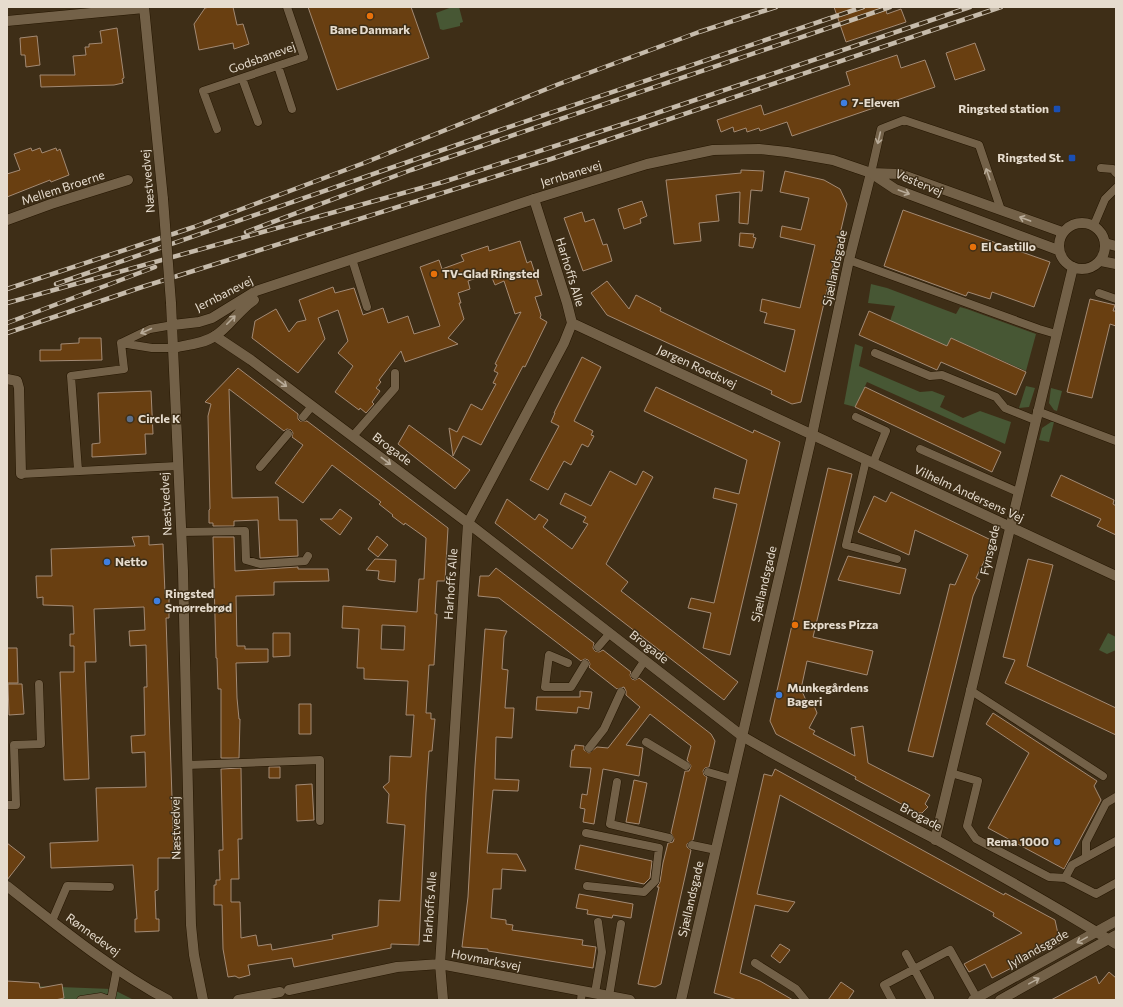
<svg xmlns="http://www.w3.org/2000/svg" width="1123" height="1007" viewBox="0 0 1123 1007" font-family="Commissioner,sans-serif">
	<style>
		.green { fill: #475734 }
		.building { fill: #693f11; stroke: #a38a74; fill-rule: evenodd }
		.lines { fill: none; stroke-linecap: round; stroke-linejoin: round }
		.service-casing { stroke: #251601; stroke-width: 9 }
		.minor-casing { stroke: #251601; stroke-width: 11 }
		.tertiary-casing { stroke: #251601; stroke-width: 11 }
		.secondary-casing { stroke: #251601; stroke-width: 11 }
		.service { stroke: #736148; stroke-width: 8 }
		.minor { stroke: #736148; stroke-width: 10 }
		.tertiary { stroke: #736148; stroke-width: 10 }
		.secondary { stroke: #736148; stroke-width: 10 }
		.rail-casing { stroke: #c6bbab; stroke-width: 4.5 }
		.rail { stroke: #3e2e17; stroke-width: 3; stroke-dasharray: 9; stroke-linecap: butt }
		.secondary-bridge-casing { stroke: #251601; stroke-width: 11; stroke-linecap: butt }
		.secondary-bridge { stroke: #736148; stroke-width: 10 }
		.oneway { stroke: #b8ab98 }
		.food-dot { fill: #e8710a; stroke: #3e2e17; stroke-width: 1.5 }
		.shop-dot { fill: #3f7fe0; stroke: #3e2e17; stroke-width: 1.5 }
		.transit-dot { fill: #1a4fb4; stroke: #3e2e17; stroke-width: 1.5 }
		.service-dot { fill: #5c6f8a; stroke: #3e2e17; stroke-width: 1.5 }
		.labels { text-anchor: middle; stroke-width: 3; stroke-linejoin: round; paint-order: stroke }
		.poi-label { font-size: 12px; font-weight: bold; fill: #e6dcce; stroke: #3e2e17; text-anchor: start }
		.street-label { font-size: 12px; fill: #e6dcce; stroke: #3e2e17 }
	</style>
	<rect width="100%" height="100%" fill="#3e2e17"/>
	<path class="green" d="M452 7H459L463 22 460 23V26L443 30 440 29 436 13Z
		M871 284 887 288 956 314 960 307 967 309 1036 334 1026 371 951 338 947 346 890 321 895 306 868 303Z
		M855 344 863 347 859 366 920 392 932 391 945 396 940 407 963 418 980 411 1011 422 1005 444 867 382 855 407 844 404Z
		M1026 386 1035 388 1029 407 1019 408Z
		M1051 388 1062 391 1057 411 1054 410 1049 403Z
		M1051 422H1054L1049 442 1039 440 1042 428Z
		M1108 633 1116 637V650L1107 654 1099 650Z
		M7 985 112 989 134 1000H7Z"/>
	<path class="building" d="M210 7H233L237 25 243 24 249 44 234 49 233 43 199 50 194 24 205 8Z
		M308 7H411L429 58 337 90Z
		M834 7H885L887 14 901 9 906 22 846 42Z
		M117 28 124 78 122 79 123 83 114 85 41 87 40 75H75L73 56 86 55 85 47H89V44L102 43 100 31Z
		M37 36 40 65 26 67 25 55H21L20 38Z
		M975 43 985 70 955 80 946 53Z
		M897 55 901 68 925 60 935 87 792 136 787 122 760 131 759 128 747 132 746 128 734 132 733 127 721 132 717 120 761 105 764 115 850 85 846 72Z
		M31 148 32 151 40 148 42 153 56 148 57 151 60 149 69 175 51 182 50 180 7 197V174L20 170 14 154Z
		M741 170 764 171 762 191 751 190 748 224 739 223 740 192 716 195 719 221 699 223 701 241 674 244 666 180 741 173Z
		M785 171 824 180 840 189 847 204 801 402 792 404 771 394 772 391 607 315 591 293 607 281 629 309 636 295 661 308 660 311 785 372 795 330 764 323 767 313 760 311 762 299 800 308 815 245 780 237 782 226 801 230 809 198 780 192Z
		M642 201 647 216 640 219 641 223 624 229 618 209Z
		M903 210 1050 262 1034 307 992 292 990 299 968 292 966 296 884 266Z
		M582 212 585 222 594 219 603 245 607 244 612 261 583 271 564 218Z
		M740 233 754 234 753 237 756 238 753 248 739 246Z
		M520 241 527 263 531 261 542 295 535 297 541 315 540 318 547 322 525 367 523 366 481 445 463 436 453 456 449 428 457 432 471 404 482 410 496 384 493 383 498 373 494 371 497 365 495 364 521 312 515 314 504 281 495 285 490 273 468 281 470 289 458 293 461 303H459L464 319 448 338 458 344 405 362 401 351 379 380 381 382 376 388 380 391 372 402 374 404 366 413 360 408 359 410 335 392 353 366 338 353 348 341 338 310 318 318 325 339 298 373 252 338 255 321 276 309 289 332 297 322 306 320 299 300 333 287 335 293 354 288 363 315 383 308 388 323 408 316 414 334 440 326 420 267 439 260 442 269 464 261 461 255 488 246 489 251Z
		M1090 299 1115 305 1113 311H1116V326L1110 324 1092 398 1067 392Z
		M869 311 947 346 951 338 1026 372 1016 395 941 362 937 370 859 335Z
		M79 338H101L102 360 40 361V350H61V344L79 343Z
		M582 357 601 367 574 421 593 431 591 435 594 436 588 447 582 444 571 465 564 461 548 490 530 480 559 426 551 422 555 413H554Z
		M238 368 298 414V419L300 421H307L448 528 445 581H437L435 614H437L434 665H429L426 713H431V719H435L432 751H429L426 793 419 945 391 944V948L294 967 292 958 248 965 250 975 239 978 235 976 228 977 223 949 222 905H214V885H216V880H220L219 850H223L221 769 241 768 242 839H238L239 879H231V902H240L241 938 256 935 258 946 271 944 272 950 333 939 332 935 378 926 379 900 400 901 405 825 387 823 389 794 383 787 389 782 390 756 411 757 414 715H406L408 681 364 679V668H357L359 629 342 628 343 606 417 612 419 579H424L426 538 405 523 404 525 392 516 393 515 379 504 381 502 332 465 303 503 275 483 303 445 292 437 293 433 291 430 287 429 284 431 229 389 232 498 278 497 279 520H297L298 556 260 558 258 520 234 521V526H213V523H209V510L210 509 208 416 211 404 205 402ZM382 625 405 626 404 650 381 649Z
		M656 387 753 433 754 430 780 442 730 655 703 648 711 613 688 608 691 598 714 603 737 504 713 498 715 488 739 494 747 460 644 411Z
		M865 387 1001 452 992 472 855 407Z
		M151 391 153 434H145L146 454 92 457V444L100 443 98 393Z
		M409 425 470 470 455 489 398 444Z
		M828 468 852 474 813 637 873 651 867 675 807 661 801 689 808 705 813 703 817 713 809 728 815 731 813 734 855 756 851 728 863 726 868 763 930 795 925 804 928 807 922 813H918L855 779 856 777 776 734 770 721Z
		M610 471 636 485 643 471 653 477 606 564 628 582 621 591 738 682 724 700 495 523 507 499 535 520 539 514 548 520 543 527 572 549 588 524 583 522 586 517 560 504 565 493 591 506Z
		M1061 475 1114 500 1113 504 1116 506V535L1097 526 1101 519 1051 496Z
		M891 492 991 540 988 546 991 547 976 578 980 580 973 596 933 757 908 751 950 584 955 585 968 555 915 530 909 555 858 532 874 496 886 502Z
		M340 509 352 518 340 535 320 519H332Z
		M149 536V545L163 544 165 594 169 593V618H166L174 858H158V890L155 891 156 919H159V931L135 932V919H137L133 865 51 868 50 843 98 841 96 788 146 787 145 752 132 753 131 736 145 735 144 687H147L146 645 130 646 129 631 145 630 144 607 94 609 96 662H85L89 779 64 780 60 672H74V646H70V634H74L73 606 43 605V597L37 598 36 576H52L51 549 135 546 132 537Z
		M377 536 388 545 378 557 368 549Z
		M213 537H234L235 571 298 567V569H328L329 581 274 582V595L236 596 237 646H245V649H268V662L236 663 237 698 239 719H240L239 758H221V689H218L217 658H216Z
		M848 556 906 569 900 594 838 580Z
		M375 559 396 560 395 582 380 580 378 579 379 571 366 570Z
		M1028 559 1053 565 1027 666 1116 708V735L1005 683 1015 660 1003 657Z
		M496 568 594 643 593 648 595 651 599 652 603 650 631 672 630 675 632 679 635 680 639 678 711 734 715 741 709 767 705 768 703 771 704 775 707 777 693 840 687 844V847L691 850 661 984 655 987 638 984 659 887H657L660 882 663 863 668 843 673 842 674 839 671 833 685 771H689L691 766 687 760 691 746 650 714 626 745 643 748 639 776 603 769 594 824 583 822 585 809 580 808 582 794 587 795 591 768 570 767 572 750H574L575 745 584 746V750L589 753 597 747 608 748 640 707 626 695V691L624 687 617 689 589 667 590 664 588 660 585 659 581 661 499 598 478 596 480 576H489Z
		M485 629 507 631 504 637 502 669 508 670 505 708H514L512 738 496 737 495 779 519 780 518 791 493 790 487 853 517 854 526 871 502 869 501 889H493L491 918 506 920V924L513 925 512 930 583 940 582 945 596 947 593 968 488 951V949L462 947 468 897 475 766Z
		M273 633H290V656L273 657Z
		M7 648H17L18 683H7Z
		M8 684H22L24 714 9 715Z
		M580 691 592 692 589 709 578 707 577 713 536 710 537 697H580Z
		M299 704H311V734H299Z
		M993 713 1097 781 1094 786 1101 800 1064 869 988 828 1029 753 986 724Z
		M269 767H280V778H269Z
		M775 769 1004 895 1005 893 1055 920 1060 943 992 978 985 964 969 972 964 964 1022 933 993 916 994 913 780 795 757 894 795 902 788 912 755 905 740 973 760 981 793 1000H737L714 993 764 774 772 776Z
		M634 780 647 783 639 824 626 822Z
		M312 784 314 820 297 821 296 785Z
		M7 843 25 857 7 880Z
		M580 845 652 861 650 878 644 884 575 869Z
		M579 894 633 904 631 918 613 915 612 918 587 914 588 910 576 908Z
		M780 944 790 950 780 963 771 956Z
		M1109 972 1116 978V1000H1051L1096 976 1099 984Z
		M7 981 39 983 40 988 62 984 64 998 55 1000H7Z
		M841 982 854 991 848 1000H828Z"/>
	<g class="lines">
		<defs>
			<path id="service" d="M278 66 292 109
				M242 78 258 122
				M217 129 203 91 304 57 287 7
				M1101 168 1113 169 1116 173
				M871 173 881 129 904 120 979 145 1001 210
				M1094 225 1105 199 1116 188
				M352 259 367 307
				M849 260 1039 329 1056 334
				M1099 293 1116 299
				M121 343 150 329 173 325
				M121 343 152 348H173
				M875 353 930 376 942 375 996 397 1005 408 1035 420
				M1037 411 1116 441
				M303 417 312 406
				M856 417 886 431 873 463
				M353 436 395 388V373
				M920 449 1018 492
				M866 460 846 545 897 559
				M260 467 288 434
				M78 470 71 376 124 369 121 343
				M21 474 177 466
				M181 532 245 531 246 560 260 564 305 561 308 556
				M598 647 610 633
				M568 663 549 655 545 687H571L585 664
				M635 675 645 660
				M970 690 1103 776
				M646 742 686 766
				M589 748 604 729 621 692
				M187 765 320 760V821
				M708 772 732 779
				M951 773 978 781 967 826 976 839 1049 877 1065 878
				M617 782 610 824 669 838
				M7 805H16L14 745 41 744 39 684
				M586 833 659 848 655 881 644 892 587 886
				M1116 841 1072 865 1065 878 1096 894 1116 883
				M692 845 716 850
				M1086 857V842L1106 803 1116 797
				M52 921 67 886 110 887
				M906 954 930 998
				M755 963 796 989 805 1000
				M595 993 602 952 598 922
				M609 996 621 924
				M81 1000 101 997 109 1000
				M111 1000 117 969
				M581 1000 582 991
				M892 1000 884 985 950 950 978 1000"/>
			<path id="minor" d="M7 21 144 8
				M7 220 51 204 128 180
				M572 323 1116 576
				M215 336 251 360 468 523 742 736C805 773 870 805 935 839 996 873 1057 907 1116 944
				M7 379 17 381 19 388 21 474
				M935 840 1073 267
				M289 990 397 967 440 964 630 1000
				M238 1000 280 992
				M443 1000 440 964 468 523 564 343 572 323 567 303 534 199"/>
			<path id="tertiary" d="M173 348 183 571 191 925 194 955 203 1000
				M7 886C58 926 110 969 168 1000
				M681 1000 812 435 849 260 871 173
				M973 1000 1116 921
				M1000 1000 1116 935"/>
			<path id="secondary" d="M144 7 163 199
				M871 173 900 174 1062 232
				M1059 246a23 23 0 1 1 46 0a23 23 0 1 1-46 0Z
				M1105 243 1116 246
				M1101 261 1116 264
				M171 303 173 348C186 345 203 344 215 336 229 327 239 310 254 300
				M173 325 199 322 212 318 256 291 534 199 647 164 713 150 759 149 787 152 833 160 871 173 895 189 1058 250"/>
		</defs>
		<use href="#service" class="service-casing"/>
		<use href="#minor" class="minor-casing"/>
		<use href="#tertiary" class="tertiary-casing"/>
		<use href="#secondary" class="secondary-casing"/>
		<use href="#service" class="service"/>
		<use href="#minor" class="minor"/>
		<use href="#tertiary" class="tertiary"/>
		<use href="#secondary" class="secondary"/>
		<defs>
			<path id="rail" d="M246 232 411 170 890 7
				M56 284 497 131 863 7
				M7 289 194 227 364 163 559 84 699 32 776 7
				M7 303 443 182 639 119 970 7
				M7 323 155 267
				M7 333 142 287 551 159 1001 7"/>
		</defs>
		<use href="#rail" class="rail-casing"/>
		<use href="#rail" class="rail"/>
		<defs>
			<path id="secondary-bridge" d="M163 199 171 303"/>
		</defs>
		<use href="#secondary-bridge" class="secondary-bridge-casing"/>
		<use href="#secondary-bridge" class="secondary-bridge"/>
	</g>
	<defs><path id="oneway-shaft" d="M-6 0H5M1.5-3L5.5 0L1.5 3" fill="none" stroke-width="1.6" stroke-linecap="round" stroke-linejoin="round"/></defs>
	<g class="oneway">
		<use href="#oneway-shaft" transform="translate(879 138) rotate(103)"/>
		<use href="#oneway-shaft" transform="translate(988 174) rotate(-109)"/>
		<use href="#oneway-shaft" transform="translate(904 192) rotate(20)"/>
		<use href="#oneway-shaft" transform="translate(1025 219) rotate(-160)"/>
		<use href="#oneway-shaft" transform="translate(231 320) rotate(-45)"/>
		<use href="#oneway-shaft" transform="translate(146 331) rotate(156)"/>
		<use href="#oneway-shaft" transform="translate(282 383) rotate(37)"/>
		<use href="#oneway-shaft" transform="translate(386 461) rotate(37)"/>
		<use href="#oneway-shaft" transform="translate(1082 940) rotate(151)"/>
		<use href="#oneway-shaft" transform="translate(1034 981) rotate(-29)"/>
	</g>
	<g class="food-dot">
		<circle cx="370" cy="16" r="4"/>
		<circle cx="973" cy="247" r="4"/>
		<circle cx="434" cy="274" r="4"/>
		<circle cx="795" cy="625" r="4"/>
	</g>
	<g class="shop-dot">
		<circle cx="844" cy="103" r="4"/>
		<circle cx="107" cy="562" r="4"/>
		<circle cx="157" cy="601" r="4"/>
		<circle cx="779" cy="695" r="4"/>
		<circle cx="1057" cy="842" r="4"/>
	</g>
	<g class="transit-dot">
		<rect x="1053" y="105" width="8" height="8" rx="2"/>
		<rect x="1068" y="154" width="8" height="8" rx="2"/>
	</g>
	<circle class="service-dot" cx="130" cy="419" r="4"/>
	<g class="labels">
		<g class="poi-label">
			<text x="370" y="34" text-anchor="middle">Bane Danmark</text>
			<text x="852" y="107">7-Eleven</text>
			<text x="1049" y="113" text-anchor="end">Ringsted station</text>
			<text x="1064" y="162" text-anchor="end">Ringsted St.</text>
			<text x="981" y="251">El Castillo</text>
			<text x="442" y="278">TV-Glad Ringsted</text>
			<text x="138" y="423">Circle K</text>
			<text x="115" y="566">Netto</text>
			<text x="165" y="598">Ringsted<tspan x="165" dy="14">Smørrebrød</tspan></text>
			<text x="803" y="629">Express Pizza</text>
			<text x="787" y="692">Munkegårdens<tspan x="787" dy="14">Bageri</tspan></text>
			<text x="1049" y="846" text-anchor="end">Rema 1000</text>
		</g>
		<g class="street-label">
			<text transform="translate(262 58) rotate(-20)" y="4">Godsbanevej</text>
			<text transform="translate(571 174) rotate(-17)" y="4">Jernbanevej</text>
			<text transform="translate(148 181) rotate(-95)" y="4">Næstvedvej</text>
			<text transform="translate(919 183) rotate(23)" y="4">Vestervej</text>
			<text transform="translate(63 188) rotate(-18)" y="4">Mellem Broerne</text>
			<text transform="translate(835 268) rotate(-78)" y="4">Sjællandsgade</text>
			<text transform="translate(570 272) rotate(73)" y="4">Harhoffs Alle</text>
			<text transform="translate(224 294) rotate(-27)" y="4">Jernbanevej</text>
			<text transform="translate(697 367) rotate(25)" y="4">Jørgen Roedsvej</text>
			<text transform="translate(392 449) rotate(37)" y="4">Brogade</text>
			<text transform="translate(969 494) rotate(25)" y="4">Vilhelm Andersens Vej</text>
			<text transform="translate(166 504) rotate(-93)" y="4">Næstvedvej</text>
			<text transform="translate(990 550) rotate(-77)" y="4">Fynsgade</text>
			<text transform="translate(451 584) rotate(-86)" y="4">Harhoffs Alle</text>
			<text transform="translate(764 584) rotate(-77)" y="4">Sjællandsgade</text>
			<text transform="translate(649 647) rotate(38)" y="4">Brogade</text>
			<text transform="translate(921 817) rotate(28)" y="4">Brogade</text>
			<text transform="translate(176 828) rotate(-91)" y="4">Næstvedvej</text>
			<text transform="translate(691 899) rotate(-77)" y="4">Sjællandsgade</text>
			<text transform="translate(430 907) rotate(-86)" y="4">Harhoffs Alle</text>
			<text transform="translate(93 935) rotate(36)" y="4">Rønnedevej</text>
			<text transform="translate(1038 949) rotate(-29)" y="4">Jyllandsgade</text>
			<text transform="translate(486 960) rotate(11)" y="4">Hovmarksvej</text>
		</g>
	</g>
	<rect width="1123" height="1007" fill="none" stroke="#e6dcce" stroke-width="16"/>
</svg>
